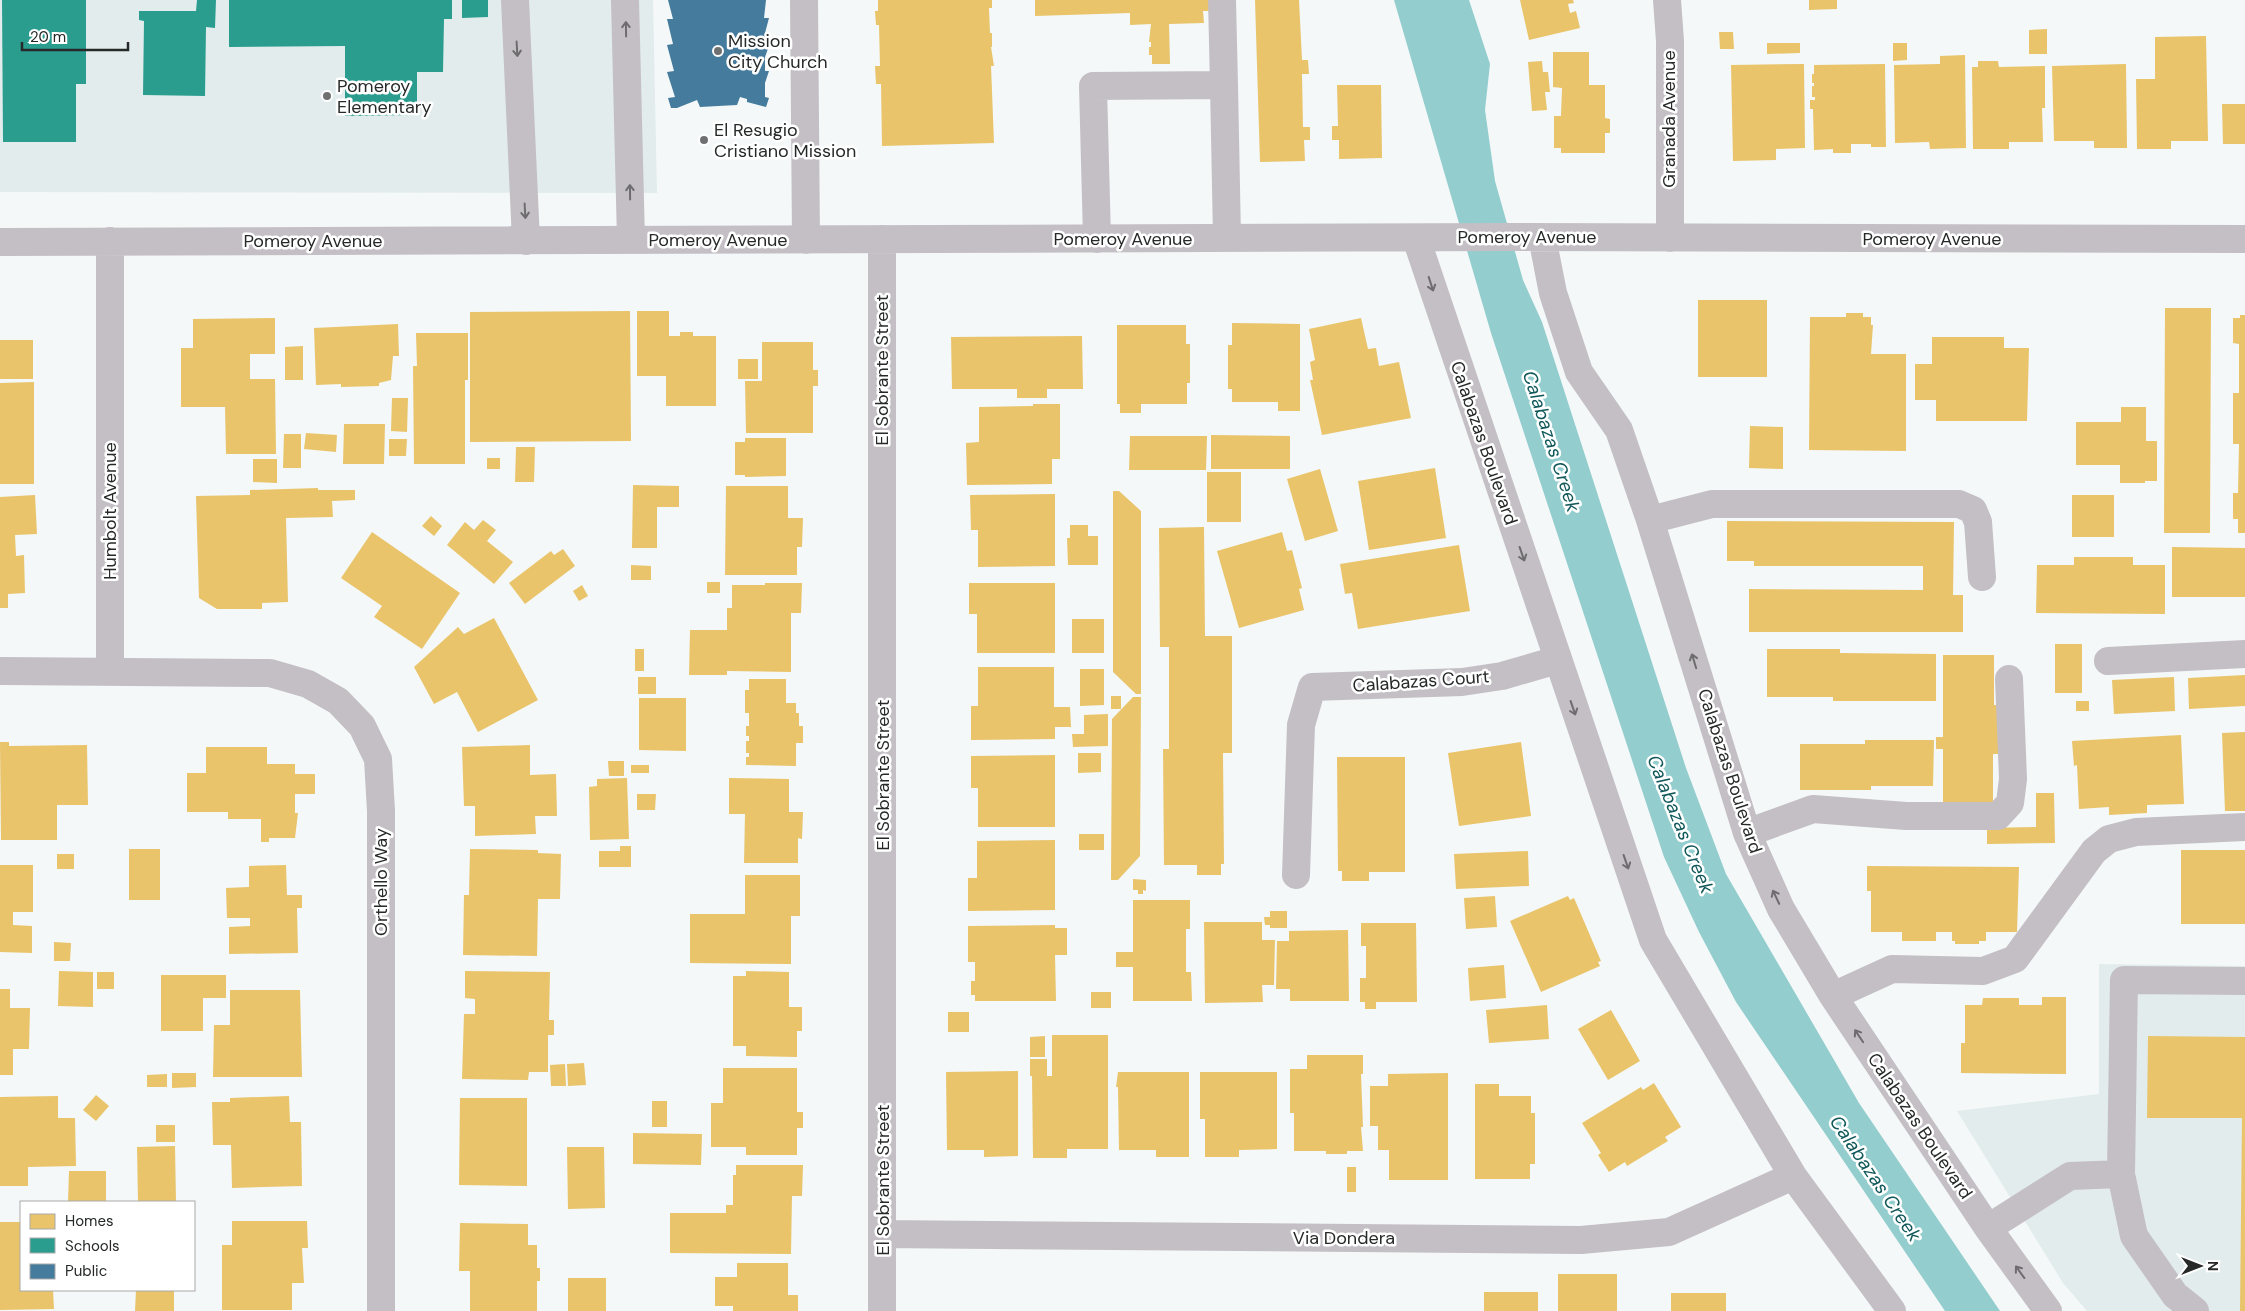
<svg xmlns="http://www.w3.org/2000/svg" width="2245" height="1311" viewBox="0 0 2245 1311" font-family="'DM Sans',sans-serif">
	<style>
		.built { fill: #e2ecec }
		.water { fill: #93cdce }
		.homes { fill: #e9c46a }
		.schools { fill: #2a9d8f }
		.public { fill: #457b9d }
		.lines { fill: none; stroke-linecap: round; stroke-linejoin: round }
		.minor { stroke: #c4bfc5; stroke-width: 28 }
		.oneway { stroke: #6e6c6f }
		.poi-dot { fill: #6f7171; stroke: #fff; stroke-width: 2 }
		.labels { text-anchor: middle; stroke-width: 5; stroke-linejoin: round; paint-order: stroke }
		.poi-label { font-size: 18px; fill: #272929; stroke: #fff; text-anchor: start }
		.street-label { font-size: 18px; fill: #272929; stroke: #fff }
		.water-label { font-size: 19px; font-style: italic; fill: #11585a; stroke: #fff }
	</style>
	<rect width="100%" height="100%" fill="#f4f8f8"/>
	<path class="built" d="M0 0H653L657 193 0 192Z
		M2099 964 2245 966V1311H2087L2063 1283 1957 1111 2099 1094Z"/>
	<path class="water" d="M1394 0H1469L1490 64 1485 110 1495 181 1523 280 1542 322 1686 768 1726 874 1859 1103 2000 1311H1945L1736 1002 1699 932 1664 857 1491 333Z"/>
	<path class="homes" d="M878 0H992V8H989L990 33H992V47H991L994 66H991L994 143 882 146 881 84H876L875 66H880L879 25H876L875 11H878Z
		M1035 0H1220V11H1203L1204 23 1169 24 1170 64H1152V55H1149V47H1151V42H1149L1151 24 1130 25V13L1035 16Z
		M1255 0H1299L1302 60H1308L1309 74H1302L1303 127H1310V140H1304L1305 161 1260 162Z
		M1520 0H1573L1574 3 1568 4 1570 13 1576 11 1580 28 1529 40Z
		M1809 0H1837V9L1809 10Z
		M2047 29V54H2029V30Z
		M1719 32H1733L1734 49H1720Z
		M2206 36 2208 141H2171V149H2137L2136 79H2155V37Z
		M1767 43H1800V53L1767 54Z
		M1893 43H1907V60L1893 61Z
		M1553 52H1589V85H1605V118L1610 119V133H1605V153H1561V148H1554V116H1561L1562 88 1553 87Z
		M1965 55 1966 148 1930 149 1929 142 1895 143 1894 65 1940 64V56Z
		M1542 61 1543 72H1548L1550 92H1545L1547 110 1532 111 1528 62Z
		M1978 61H1998L1999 67 2045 66V108H2042L2043 142H2009V149H1973L1972 67H1978Z
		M1804 64 1805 148 1776 149V160L1733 161 1731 65Z
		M1885 64 1886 147H1871V144H1851V153H1833V149L1814 150 1813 109H1810V100H1815V97H1812V86H1814V83H1812V74H1814V65Z
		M2126 64 2127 148H2094V141H2054L2052 66Z
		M1337 85H1381L1382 158 1339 159V140H1332V126H1338Z
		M2222 104H2245V144H2223Z
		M1698 300H1767V377H1698Z
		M2165 308H2211L2210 533H2164Z
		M630 311 631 441 470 442V312Z
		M637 311H669V336H680V332H693V336H716V406H666V376H637Z
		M1846 313H1863V317H1871V325H1873L1871 354H1906V451L1809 450 1810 317H1846Z
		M2240 315H2245V533H2238V519H2233V493H2238L2239 444H2233V393H2239V344L2233 343V318H2240Z
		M275 318V354H250V379H275L276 454H226L225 407H181V348H193V319Z
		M1361 318 1368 349 1376 348 1379 366 1399 362 1411 418 1322 435 1310 380H1313L1310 362 1315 360 1309 329Z
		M1232 323 1300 324V411H1278V402H1232V389H1228V345H1232Z
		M398 324 399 356H393L391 380 379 383V386L341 387V384L316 385 314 328Z
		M1117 325H1186V344H1190V383H1187V404H1141V413H1120V404H1117Z
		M416 333H468V380H465V464H414L413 366H417Z
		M1082 336 1083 389H1047V398H1017V389H952L951 337Z
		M1932 337H2004V348H2029L2027 421H1936V400H1915V364H1932Z
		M0 340H33V379H0Z
		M762 342H813V370H818V386H813V433H746L745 381H762Z
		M303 346V380H285V347Z
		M738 359H758V379H738Z
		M34 382V484H0V383Z
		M392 398H408L407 432 391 431Z
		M1033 404H1060V459H1052V484L967 485 966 443 979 442V407L1033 406Z
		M2121 407H2146V441H2157V481H2145V483H2120V465H2076V422H2121Z
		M344 424H385L384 464H343Z
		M1750 426 1783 427V469L1749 468Z
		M306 433 337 435 336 452 304 449Z
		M284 434H301V468H283Z
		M1211 435 1290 436V469H1211Z
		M1130 436H1207L1206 470H1129Z
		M745 438H786V476L745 477V475H735V442H745Z
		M389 439H407L406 456H389Z
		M516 447H535L534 482H515Z
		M487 458H500V469H487Z
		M253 459H277V483L253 482Z
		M1435 468 1446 538 1369 550 1358 481Z
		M1320 469 1338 531 1305 541 1287 479Z
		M1207 472H1241V522H1207Z
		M633 485 679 486V507H657V548H632Z
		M726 486H788V518H803L802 547H797V575H725Z
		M318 488V490H355V500L332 501 333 517 286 518 288 602 262 603V609H217L199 598 196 496 250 495V490Z
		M1113 491H1119L1141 511V694H1136L1113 672Z
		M1055 494V566L978 567V530H971L970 495Z
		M35 495 37 534 15 535 16 556 24 555 25 593 8 594V608H0V497Z
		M2072 495H2114V537H2072Z
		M431 516 442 526 434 536 422 526Z
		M483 520 496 530 487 541 513 562 494 584 447 545 465 522 474 530Z
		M1727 521 1954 522 1953 595H1963V632H1749V589L1923 590V566H1754V561H1727Z
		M1070 525H1088V536H1098V565H1068L1067 538H1070Z
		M1204 527 1205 636H1232V753H1223L1224 864H1221V875H1197V865H1164L1163 749H1169V647H1160L1159 528Z
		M372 532 460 593 422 649 374 617 382 606 341 578Z
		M1282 532 1287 551 1292 550 1302 588 1299 589 1304 610 1239 628 1217 551Z
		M1459 545 1470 611 1358 629 1352 593 1345 594 1340 564Z
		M2172 547 2245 548V597H2172Z
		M563 549 575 566 525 604 509 583 551 551 554 555Z
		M2074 557H2133V565H2165V614L2036 613 2037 565H2074Z
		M631 565 651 566V580H631Z
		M707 582H720V593H707Z
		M765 583H802L801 613H791V672L727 671V675H689L690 630H727V608H732V585H765Z
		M969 583H1055V653H977V614H969Z
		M582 585 588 596 579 601 573 591Z
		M494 618 538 700 478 732 457 692 434 704 414 667 458 627 464 634Z
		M1072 619H1104V653H1072Z
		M2055 644H2082V693H2055Z
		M635 649H644V671H635Z
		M1767 649H1840V653L1936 654V701H1833V697H1767Z
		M1943 655H1994V705H1998V754H1993V807L1943 806V749H1936V737H1943Z
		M978 667H1054V707H1070L1071 727H1055V739L971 740V706H978Z
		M1080 669H1104V705L1080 706Z
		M2245 675V706L2189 709 2188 678Z
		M638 677H656V694H638Z
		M2174 677 2175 711 2114 714 2112 680Z
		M749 679H786V703H796V713H799V726H803V743H796V766L746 765V757H749V753H746V741H749V736H746V726H749V713H745V690H749Z
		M1111 696H1121V709H1111Z
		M1133 697H1141L1140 856 1118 880H1111L1112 719Z
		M639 698H686V751L639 750Z
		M2076 701H2089V711H2076Z
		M1108 714V746L1073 747 1072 734H1084V715Z
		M2245 732V811H2225L2222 733Z
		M2181 735 2184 804 2147 805V813L2109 815V807L2079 809 2077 765 2074 766 2072 741Z
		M1865 740H1934L1933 786H1871V790H1800V744H1865Z
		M0 742H9V746L87 745 88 805H57V840H1Z
		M1521 742 1531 816 1459 826 1448 753Z
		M530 745V775L556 774 557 816H535L536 834 475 836V806H464L462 747Z
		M206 747H267V764H295V774H315V794H295V813H298L295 838H269V842H261V819H228V812H187V773H206Z
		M1078 753H1101V772L1078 773Z
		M1055 755V827H978V788H971V756Z
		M1337 757H1405V872H1369V881H1342V871H1338Z
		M608 761H624V776H609Z
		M631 765H649V773H631Z
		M627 778 629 839 590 840 589 787 597 786V779Z
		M729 778 789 779V812H803L802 839 798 838V863H744L745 814H729Z
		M2036 793H2054L2055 843 1987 844V828L2036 827Z
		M637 794H656L655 810H637Z
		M1079 834H1104V850H1079Z
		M1055 840V910L968 911V878H977V841Z
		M620 846H631V867H599V851H620Z
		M129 849H160V900H129Z
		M470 849 538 850V853L561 854 560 899H538L537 956 463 955 464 895H469Z
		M2181 850H2245V924H2181Z
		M1528 851 1529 886 1456 889 1454 854Z
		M57 854H74V869H57Z
		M0 865H33V912H13V925L32 926V953L0 952Z
		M286 865 287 895H302V908H297L298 953 229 954V927L250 926V918H227L226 888 249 887V866Z
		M1867 866 2019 867 2017 932H1986V941H1979V944H1955V941H1952V932H1936V941H1902V932H1871V891H1867Z
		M745 875H800V916H791V964L690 963V914H745Z
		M1133 879 1146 880V891L1143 890V894H1138V890H1133Z
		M1495 896 1497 927 1466 929 1464 898Z
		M1568 896 1570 900 1574 898 1601 961 1598 962 1600 966 1541 992 1510 921Z
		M1133 900H1190V929H1186V972H1191L1192 1001H1133V967H1116V952H1133Z
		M1270 911H1287V928H1270V925H1265L1264 917H1270Z
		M1204 922H1262V940H1275L1274 985H1262L1263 1002 1205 1003Z
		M1361 923H1416L1417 1002H1376V1009H1365V1002H1360V978H1366V946H1361Z
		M1055 925V928H1067V955H1055L1056 1001H975V995H971V981H975V962H968V926Z
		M1348 930 1349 1001H1290V989H1276L1277 941H1289V931Z
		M54 942 71 943 70 961H54Z
		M1504 965 1506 998 1470 1001 1468 968Z
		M59 971 93 972V1007L58 1006Z
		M465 971 550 972 549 1020H554V1035H548V1072H529L528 1080 462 1079 464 1014H475V999L465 998Z
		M746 971 789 972V1007H802V1031H797V1057L746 1056V1046H733V976H746Z
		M97 972H114V989H97Z
		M161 975H226V998H203V1031H161Z
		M0 989H10V1008H30L29 1049H13V1075H0Z
		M230 990H300L302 1077H213L214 1025H230Z
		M1091 992H1111V1008H1091Z
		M2042 997H2066V1074L1961 1073V1043H1965V1005H1982L1983 998H2019V1005H2042Z
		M1547 1005 1549 1039 1489 1043 1486 1010Z
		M1611 1010 1640 1061 1608 1080 1578 1029Z
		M948 1012H969V1032H948Z
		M1052 1035H1108V1149H1067V1158H1033L1032 1076H1030V1059H1047V1076H1052Z
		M1045 1036V1057H1030V1037Z
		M2148 1036 2245 1037V1311H2240L2242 1118H2147Z
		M1307 1055H1363V1074H1361L1363 1127H1361L1363 1151H1347V1154H1326V1151H1294V1113H1290V1069H1307Z
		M584 1063 586 1085 568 1086 567 1064Z
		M565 1064 566 1086H551L550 1065Z
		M723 1068H797V1112H803V1128H797V1155H746V1147H711V1103H723Z
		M1018 1071V1156L984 1157V1150H947L946 1072Z
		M1118 1072H1189V1157H1156V1150H1119L1118 1087H1116Z
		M1200 1072H1277V1149L1239 1150V1157H1205V1119H1200Z
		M172 1073H196V1087L172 1088Z
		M1448 1073V1180H1389V1150H1378V1126H1370V1086H1388V1074Z
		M167 1074V1087H147V1075Z
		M1654 1083 1681 1127 1665 1137 1668 1141 1627 1166 1625 1162 1609 1172 1598 1155 1601 1153 1582 1123 1641 1087 1643 1090Z
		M1475 1084H1499V1096H1531V1113H1535V1164H1530V1179H1475Z
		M96 1095 109 1106 96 1121 83 1110Z
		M58 1096V1118H75L76 1166 28 1167V1186H0V1097Z
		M289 1096 290 1122H301L302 1186 232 1188 231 1145H213L212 1102H230V1098Z
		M460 1098H527V1186L459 1185Z
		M652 1101H667V1127H652Z
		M156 1125H175V1142H156Z
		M633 1133 702 1134 701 1165 633 1164Z
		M175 1146 176 1202H138L137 1147Z
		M567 1147H604L605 1208 568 1209Z
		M736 1165H803L802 1196H792L791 1254 670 1253V1213H726V1205H733V1175H736Z
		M1347 1167H1356V1192H1347Z
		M69 1171H106V1202H68Z
		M232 1221H307L308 1248H302L304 1283H292V1310H222V1245H232Z
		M0 1222H21V1290H53L54 1309 0 1310Z
		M460 1223 528 1224V1245H537V1268H540V1281H537V1311H470V1271H459Z
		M737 1263H788V1295H798V1311H733V1306H715V1277H737Z
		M1558 1274H1617V1311H1558Z
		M568 1278H606V1311H568Z
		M136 1290H174V1311H135Z
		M1484 1292H1538V1311H1484Z
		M1671 1293H1726V1311H1671Z"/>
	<path class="schools" d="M2 0H86V84H76V142H3Z
		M197 0H216L215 28 206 27 205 96 143 95 144 21 139 20V11H196Z
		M229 0H452V19H444L443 72H417V115L345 116V46L229 47Z
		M462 0H488V17L462 18Z"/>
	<path class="public" d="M668 0H766L764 18H769L765 33V45L769 46 765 57V71H769L765 83V97L769 98 766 107 747 102V99L740 97 737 105 700 107 697 100 677 108H671L668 98 675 97 667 72 674 71 667 45 673 44 667 19H673Z"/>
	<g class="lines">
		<path class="minor" d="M515 0 526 241
			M625 0 631 240
			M804 0 806 240
			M1667 0 1670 41V238
			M1224 85 1227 238
			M1542 237 1553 293 1579 372 1619 430 1650 520 1747 833 1781 909 1833 996 1988 1228 2048 1311
			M1416 238 1653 940 1793 1176 1892 1311
			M882 239V1311
			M1097 239 1093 86 1224 85 1222 0
			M110 241V671
			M0 242 1517 237 2245 239
			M1650 520 1712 504H1959L1973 510 1978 522 1982 577
			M2108 661 2245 654
			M0 671 270 673 308 684 338 701 362 726 378 759 381 811V1311
			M1747 833 1813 809 1906 816H1998L2010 803 2013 779 2009 679
			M1296 875 1301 725 1312 687 1462 682 1502 676 1557 660
			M1833 996 1892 969 1983 971 2015 959 2094 851 2109 839 2136 832 2245 827
			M1988 1228 2070 1176 2121 1174
			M883 1234 1581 1240 1669 1232 1793 1176
			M2195 1311 2175 1295 2134 1236 2121 1174 2124 980 2245 981"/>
	</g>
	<defs><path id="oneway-shaft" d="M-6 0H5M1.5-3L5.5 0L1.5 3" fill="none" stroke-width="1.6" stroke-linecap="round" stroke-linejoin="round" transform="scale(1.25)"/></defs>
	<g class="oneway">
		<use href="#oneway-shaft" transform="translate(626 29) rotate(-91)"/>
		<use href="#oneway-shaft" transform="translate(517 49) rotate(87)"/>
		<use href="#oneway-shaft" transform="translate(630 192) rotate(-91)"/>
		<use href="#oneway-shaft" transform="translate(525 211) rotate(87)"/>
		<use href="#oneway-shaft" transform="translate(1431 284) rotate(72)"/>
		<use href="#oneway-shaft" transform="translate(1522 554) rotate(71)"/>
		<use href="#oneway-shaft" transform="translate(1694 661) rotate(-107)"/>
		<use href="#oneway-shaft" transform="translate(1573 708) rotate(71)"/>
		<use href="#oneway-shaft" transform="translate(1626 862) rotate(71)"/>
		<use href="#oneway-shaft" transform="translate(1776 897) rotate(-115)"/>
		<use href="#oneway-shaft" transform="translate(1859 1036) rotate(-124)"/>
		<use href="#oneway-shaft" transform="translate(2020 1272) rotate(-126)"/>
	</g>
	<g class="poi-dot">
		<circle cx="718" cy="51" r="5"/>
		<circle cx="327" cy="96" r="5"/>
		<circle cx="704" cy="140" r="5"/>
	</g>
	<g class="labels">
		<g class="poi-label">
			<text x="728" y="47">Mission<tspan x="728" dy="21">City Church</tspan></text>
			<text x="337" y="92">Pomeroy<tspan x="337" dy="21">Elementary</tspan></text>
			<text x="714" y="136">El Resugio<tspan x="714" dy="21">Cristiano Mission</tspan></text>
		</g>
		<g class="street-label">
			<text transform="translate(1669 119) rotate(-90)" y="6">Granada Avenue</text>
			<text x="1527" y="243">Pomeroy Avenue</text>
			<text x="1123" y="245">Pomeroy Avenue</text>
			<text x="1932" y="245">Pomeroy Avenue</text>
			<text x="718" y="246">Pomeroy Avenue</text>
			<text x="313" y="247">Pomeroy Avenue</text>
			<text transform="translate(882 370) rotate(-90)" y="6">El Sobrante Street</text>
			<text transform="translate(1484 443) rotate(71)" y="6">Calabazas Boulevard</text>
			<text transform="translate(110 511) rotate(-90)" y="6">Humbolt Avenue</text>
			<text transform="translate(1421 681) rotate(-4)" y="6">Calabazas Court</text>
			<text transform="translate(1730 771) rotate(72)" y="6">Calabazas Boulevard</text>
			<text transform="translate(883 775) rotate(-90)" y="6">El Sobrante Street</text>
			<text transform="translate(381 882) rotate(-90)" y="6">Orthello Way</text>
			<text transform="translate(1920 1126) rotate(56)" y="6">Calabazas Boulevard</text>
			<text transform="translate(883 1180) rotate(-90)" y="6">El Sobrante Street</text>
			<text x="1344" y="1244">Via Dondera</text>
		</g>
		<g class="water-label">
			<text transform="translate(1552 441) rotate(72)" y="7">Calabazas Creek</text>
			<text transform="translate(1681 824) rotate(68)" y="7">Calabazas Creek</text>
			<text transform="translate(1876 1178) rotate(56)" y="7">Calabazas Creek</text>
		</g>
	</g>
	<rect x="20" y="1201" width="175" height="90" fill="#ffffff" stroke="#a9a9a9"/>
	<rect x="30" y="1214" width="25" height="15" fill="#e9c46a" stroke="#a9a9a9"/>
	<text x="65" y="1226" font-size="15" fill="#272929">Homes</text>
	<rect x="30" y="1238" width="25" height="15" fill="#2a9d8f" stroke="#a9a9a9"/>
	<text x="65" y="1251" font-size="15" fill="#272929">Schools</text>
	<rect x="30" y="1264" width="25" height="15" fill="#457b9d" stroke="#a9a9a9"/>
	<text x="65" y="1276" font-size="15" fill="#272929">Public</text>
	<g transform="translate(2200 1266) rotate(90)" stroke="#ffffff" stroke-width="4" paint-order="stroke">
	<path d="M0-4L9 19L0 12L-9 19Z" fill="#272929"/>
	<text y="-8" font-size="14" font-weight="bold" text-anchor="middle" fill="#272929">N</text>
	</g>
	<path d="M22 42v8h106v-8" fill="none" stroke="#272929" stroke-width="2.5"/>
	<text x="30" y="42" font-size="15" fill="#272929" stroke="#ffffff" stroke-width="4" paint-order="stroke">20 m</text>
</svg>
